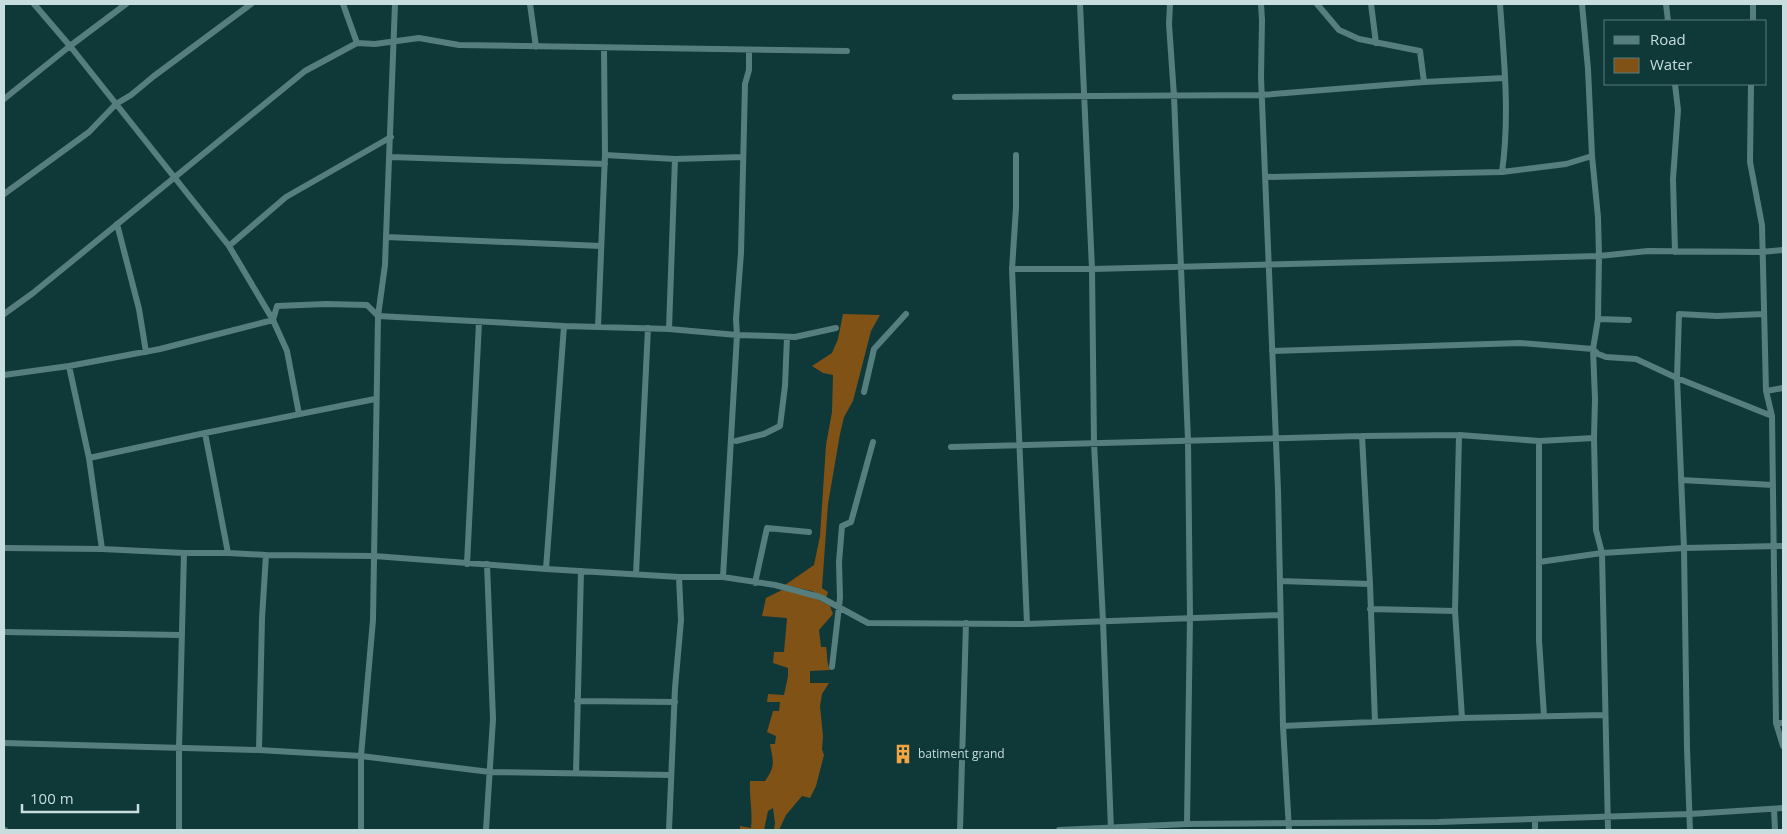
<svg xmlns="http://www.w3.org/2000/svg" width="1787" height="834" viewBox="0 0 1787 834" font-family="'Open Sans',sans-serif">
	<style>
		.water { fill: #805216 }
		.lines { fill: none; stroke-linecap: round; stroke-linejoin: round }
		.minor { stroke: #567e7e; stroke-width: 6 }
		.labels { text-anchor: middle; stroke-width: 4.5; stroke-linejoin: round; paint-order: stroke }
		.poi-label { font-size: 12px; fill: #c8dddd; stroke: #0f3839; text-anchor: start }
	</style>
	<rect width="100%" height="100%" fill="#0f3839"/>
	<path class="water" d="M843 314 880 315 871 331 853 401 844 417 840 434 828 504 822 588 828 592 826 598 812 591 785 585 814 565 820 536 826 445 832 412 833 375 823 373 812 366 832 353 838 339Z
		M782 590 811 596 830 606 833 614 819 630 821 647H826C828 657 826 661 830 670L810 671V683H829L822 694 820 706 823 736 822 749 824 755 816 786 810 798 802 796 786 815 779 830H774L775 823 773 808 768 811 764 830H740V826L751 828C753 812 749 797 750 781H765C776 766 773 761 770 744H775L776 736 767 732 773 711H779L780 702H767L768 694 784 695 788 676V668L773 663 774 652H784L787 618 762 616 766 598Z"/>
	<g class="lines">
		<path class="minor" d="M126 4 70 46 229 246 273 320 287 351 299 414
			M343 4 357 43
			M530 4 536 47
			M1080 4 1092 269 1094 443 1103 621 1111 830
			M1170 4 1169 24 1174 96 1188 440 1190 617 1187 824
			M1261 4 1262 20 1261 77 1278 490 1283 726 1289 830
			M1317 4 1339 30 1359 39 1420 51 1424 82
			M1371 4 1376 43
			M1500 4C1504 60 1510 115 1502 172
			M1582 4 1588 69 1592 156 1598 217 1599 256 1598 319 1593 349 1595 399 1594 438 1596 530 1602 553 1608 830
			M1666 4 1668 21
			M1753 21V4
			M1751 84 1750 162 1762 225 1766 391 1772 416 1776 723H1783
			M955 97 1262 95 1424 82 1505 78
			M4 99 70 46 34 4
			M605 155 675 159 743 157
			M1016 155V208L1012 269 1027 624
			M390 157 605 164
			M1266 177 1502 172 1566 164 1592 156
			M4 194 89 132 116 104 131 95 154 76 251 4
			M117 224 139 309 146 352
			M386 237 601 246
			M229 246 286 197 391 137
			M1675 252 1673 179 1678 110 1675 84
			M1012 269H1092L1367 262 1599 256 1648 251 1761 252 1783 250
			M4 314 33 293 305 71 357 43 375 44 419 38 459 45 847 51
			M1598 319 1629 320
			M598 327 605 155 604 48
			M669 329 675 159
			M1272 351 1520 343 1593 349 1598 354 1606 357 1636 359 1677 378 1772 416
			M69 366 89 458 102 549
			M4 375 69 366 160 349 273 320 277 306 326 304 367 305 378 316 564 326 669 329 737 335 772 336 795 337 836 328
			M1766 391 1783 388
			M864 392 874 349 906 314
			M205 433 228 553
			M1459 435 1455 611 1462 718
			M1362 436 1370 584 1375 722
			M736 441 764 434 780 426 785 386 787 337
			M1539 441V640L1544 716
			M951 447 1362 436 1459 435 1539 441 1594 438
			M89 458 205 433 375 399
			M1681 480 1773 485
			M4 548 102 549 184 553H228L266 555 374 556 546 569 679 577H723L775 585 820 597 868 623 1027 624 1279 615
			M1539 562 1602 553 1684 548 1783 546
			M467 564 479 322
			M546 569 564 326
			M636 574 648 328
			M723 577 737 335 736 319 741 253 745 84 749 70V50
			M1280 581 1370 584
			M755 583 767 528 809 532
			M1370 609 1455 611
			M4 632 181 635
			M832 667 840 598 839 562 842 526 851 522 873 442
			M577 701 675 702
			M1776 723 1783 746
			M1283 726 1462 718 1605 715
			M4 743 259 750 361 756 490 772 671 775
			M259 750 262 618 266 555
			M576 773 581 571
			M1774 809 1775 830
			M1535 819V830
			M4 830H5
			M179 830V748L184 553
			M361 830V756L373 620 378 316 385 265 386 237 395 4
			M486 830 493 719 487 564
			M669 830 675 688 681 620 679 577
			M960 830 966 623
			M1059 830 1187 824 1438 822 1690 814 1783 808
			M1690 830 1687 748 1684 548 1677 378 1679 314 1717 316 1763 314"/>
	</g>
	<defs>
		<symbol id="building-bare" viewBox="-9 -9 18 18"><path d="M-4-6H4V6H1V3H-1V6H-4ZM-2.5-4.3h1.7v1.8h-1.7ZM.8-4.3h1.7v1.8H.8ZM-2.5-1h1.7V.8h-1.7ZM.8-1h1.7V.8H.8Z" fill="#f2a542" stroke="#0f3839" stroke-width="2.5" paint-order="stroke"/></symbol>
	</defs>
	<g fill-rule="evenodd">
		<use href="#building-bare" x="889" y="740" width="28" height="28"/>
	</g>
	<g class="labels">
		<g class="poi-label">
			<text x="918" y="758">batiment grand</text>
		</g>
	</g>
	<rect width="1787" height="834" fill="none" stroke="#c8dddd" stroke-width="10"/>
	<rect x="1604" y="20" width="162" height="65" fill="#0f3839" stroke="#597a7b"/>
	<rect x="1614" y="36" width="25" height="8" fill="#567e7e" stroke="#597a7b"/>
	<text x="1650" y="45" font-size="15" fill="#c8dddd">Road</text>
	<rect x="1614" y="58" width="25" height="15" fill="#805216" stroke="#597a7b"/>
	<text x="1650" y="70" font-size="15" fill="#c8dddd">Water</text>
	<path d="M22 804v8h116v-8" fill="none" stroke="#c8dddd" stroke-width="2.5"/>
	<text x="30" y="804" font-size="15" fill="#c8dddd" stroke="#0f3839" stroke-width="4" paint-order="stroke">100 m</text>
</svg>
